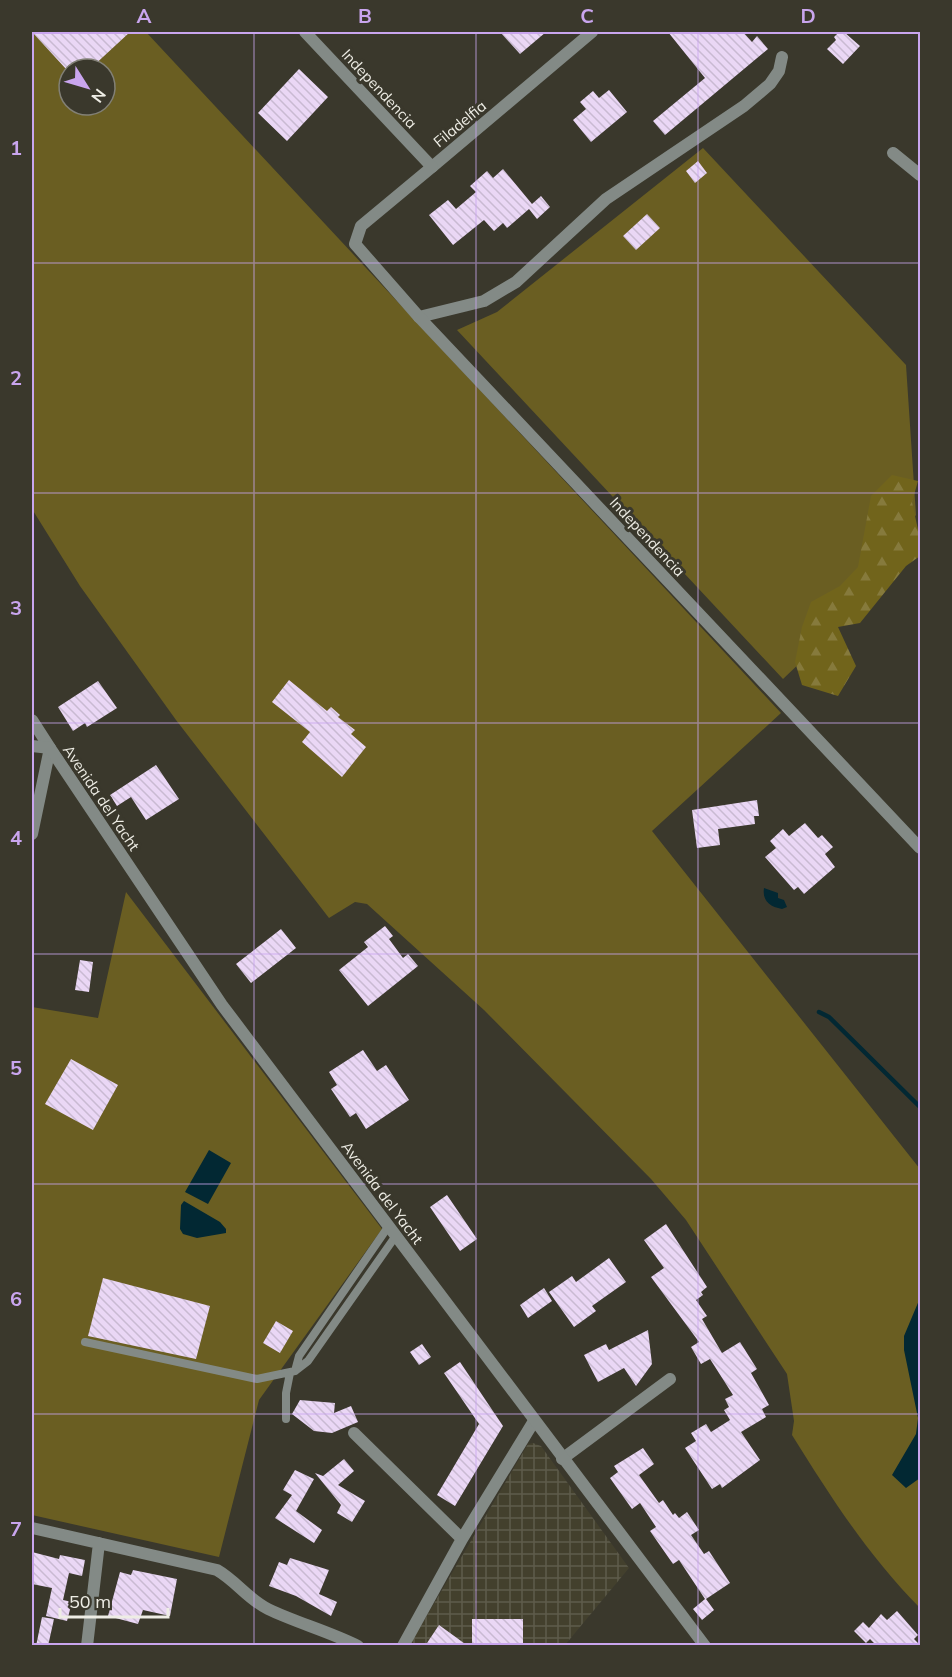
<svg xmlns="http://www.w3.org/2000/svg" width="952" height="1677" viewBox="0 0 952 1677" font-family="Mulish,sans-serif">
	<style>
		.industrial { fill: url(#industrial-grid) }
		.green { fill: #6a5e22; fill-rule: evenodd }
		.forest { fill: url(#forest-firs) }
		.water { fill: #022833 }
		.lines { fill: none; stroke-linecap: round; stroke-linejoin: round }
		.stream { stroke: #022833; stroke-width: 4.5 }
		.building { fill: url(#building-back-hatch) }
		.service { stroke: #838a86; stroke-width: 8 }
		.minor { stroke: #838a86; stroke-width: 12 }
		.tertiary { stroke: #838a86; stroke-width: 12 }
		.grid { fill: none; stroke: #c9a5ee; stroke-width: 1.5; stroke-opacity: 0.55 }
		.labels { text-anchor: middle; stroke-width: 6; stroke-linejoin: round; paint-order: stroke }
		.street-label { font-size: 15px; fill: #eeede5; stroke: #3a382c }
		.neatline { fill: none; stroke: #c9a5ee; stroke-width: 2 }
		.grid-label { font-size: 20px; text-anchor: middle; font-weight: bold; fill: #c9a5ee }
	</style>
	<defs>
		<pattern id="industrial-grid" width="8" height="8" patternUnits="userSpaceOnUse" patternTransform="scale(1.5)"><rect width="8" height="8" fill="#43402d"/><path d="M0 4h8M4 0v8" fill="none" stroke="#5e5c4b"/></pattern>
		<pattern id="forest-firs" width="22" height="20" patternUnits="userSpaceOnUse" patternTransform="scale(1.5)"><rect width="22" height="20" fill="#71641b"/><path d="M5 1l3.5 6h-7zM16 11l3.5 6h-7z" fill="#867a3c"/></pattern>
		<pattern id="building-back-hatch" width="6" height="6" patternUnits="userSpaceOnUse" patternTransform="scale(1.5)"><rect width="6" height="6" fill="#ead7f5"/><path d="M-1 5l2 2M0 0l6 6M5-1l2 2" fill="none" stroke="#c9bad2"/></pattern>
	</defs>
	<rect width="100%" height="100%" fill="#3a382c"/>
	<path class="industrial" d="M533 1443 541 1446 629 1568 565 1645 409 1646 528 1444Z"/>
	<path class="green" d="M32 32H146L781 713 652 831 920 1169V1608C867 1554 832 1499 792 1435L794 1421 787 1374 686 1220 651 1179 484 1010 367 904 355 902 329 918 176 720 80 586 32 509ZM69 69H105V105H69Z
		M703 148 906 365 916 515 826 638 783 679 457 330 497 312Z
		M126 892 382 1229 259 1400 219 1557 32 1515V1007L98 1018Z"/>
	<path class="forest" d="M892 475 918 481 912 502 920 539V556L906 566 860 623 838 627 856 666 838 696 802 685 795 662 802 627 811 602 840 586 858 567 871 496Z"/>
	<path class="water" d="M764 888 778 893V898L784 900 787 907 782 909C770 907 762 901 764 888Z
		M209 1150 231 1163 208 1204 185 1192Z
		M184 1201 220 1222 226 1229V1233L197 1238 183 1234 180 1229 181 1205Z
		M920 1298V1478L906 1488 892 1475 916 1434 918 1418 904 1350V1336Z"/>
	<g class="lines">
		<path class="stream" d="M819 1012 829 1017 920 1107"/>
	</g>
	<path class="building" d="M32 32H130L90 69H66Z
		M500 32H546L520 54Z
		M668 32H743L752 42 757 36 768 49 665 135 653 121 705 78Z
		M839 32H844L860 46 843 64 827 49 836 40 834 37Z
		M299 69 328 97 287 141 258 113Z
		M609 90 627 112 591 142 573 120 586 109 580 102 593 91 599 98Z
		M698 161 707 173 695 183 686 171Z
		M503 169 532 204 541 196 550 207 537 219 529 209 507 228 503 223 494 231 484 220 453 245 429 215 448 200 456 209 476 192 470 186 487 171 493 178Z
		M647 214 660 228 636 250 623 236Z
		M289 680 327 711 331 707 340 715 338 717 355 730 351 734 366 747 342 777 302 742 310 732 272 702Z
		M98 681 117 708 87 727 85 723 73 731 58 707Z
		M156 765 179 799 146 820 131 797 117 806 110 795Z
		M757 800 759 816H754L755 824 718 829 720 845 697 848 692 810Z
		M805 823 818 838 822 835 833 847 825 854 835 867 804 894 798 887 794 890 765 857 776 848 770 841 783 829 789 836Z
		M385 926 393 936 389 939 403 958 408 954 418 966 368 1006 339 970 368 947 364 942Z
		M281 929 296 948 251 983 236 964Z
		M80 960 93 962 89 992 75 990Z
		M363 1050 377 1071 386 1065 409 1100 366 1129 356 1113 350 1117 331 1089 337 1085 329 1072Z
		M71 1059 118 1085 93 1130 45 1104Z
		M447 1195 477 1239 460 1251 430 1207Z
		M666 1224 707 1287 701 1292 703 1295 696 1300 707 1316 702 1319 722 1353 740 1342 757 1369 751 1373 769 1405 762 1409 766 1417 741 1432 760 1460 722 1488 720 1484 712 1489 685 1448 696 1441 691 1433 706 1424 711 1432 730 1420 724 1410 729 1407 725 1399 733 1395 710 1359 701 1364 691 1347 699 1342 651 1277 664 1268 644 1240Z
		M609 1258 626 1282 592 1306 596 1311 574 1327 549 1292 572 1276 576 1282Z
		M103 1278 210 1306 196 1359 88 1336Z
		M544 1288 552 1301 528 1318 520 1305Z
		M276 1321 293 1331 280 1353 263 1343Z
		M648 1330 652 1364 636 1386 624 1368 598 1382 584 1355 606 1344 609 1350Z
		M422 1344 431 1357 419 1365 410 1352Z
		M460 1362 503 1426 455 1506 437 1495 479 1424 444 1373Z
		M300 1400 335 1403 334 1413 351 1406 358 1422 332 1433 314 1431 292 1414Z
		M643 1448 654 1464 639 1475 659 1503 663 1500 673 1515 675 1513 679 1518 687 1512 699 1530 691 1535 704 1554 709 1551 730 1583 706 1599 714 1610 702 1620 693 1609 705 1599 679 1560 673 1564 650 1531 656 1527 640 1503 632 1509 610 1478 618 1472 614 1466Z
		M344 1459 354 1471 338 1485 365 1501 352 1522 337 1513 341 1505 315 1473 323 1476Z
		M295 1470 314 1479 296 1511 322 1530 314 1543 275 1518 292 1495 283 1490Z
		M32 1552 59 1559 60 1555 85 1560 82 1576 69 1573 63 1600 72 1602 67 1621 46 1616 52 1588 32 1584Z
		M290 1558 329 1570 319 1594 337 1602 331 1616 296 1596 269 1586 279 1562 287 1565Z
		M133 1570 177 1579 170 1616 143 1610 138 1624 108 1616 120 1572 131 1575Z
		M897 1611 918 1635 914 1639 921 1646H877L870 1639 866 1643 854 1631 863 1622 869 1628 881 1614 887 1620Z
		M42 1617 54 1619 48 1646H36Z
		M472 1619H523V1646H472Z
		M439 1625 468 1646H425Z"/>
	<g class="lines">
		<path class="service" d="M388 1227 299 1356 295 1371 308 1361 395 1237
			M85 1342 257 1379 295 1371
			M286 1419V1393L290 1373"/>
		<path class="minor" d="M893 153 920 175
			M432 167 592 32
			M419 317 484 301 516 282 606 199 744 106 770 84 779 71 782 57
			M32 720 50 748 32 834
			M354 1433 462 1539
			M562 1459 670 1379
			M32 1528 217 1570C236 1581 248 1599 268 1609 297 1623 328 1631 358 1646
			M87 1646 99 1543
			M403 1646 462 1539 534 1421"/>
		<path class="tertiary" d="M305 32 432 167 361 226 355 244 419 317 920 848
			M32 746 50 748 222 1005 705 1646"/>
	</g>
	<path class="grid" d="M254 32V1646M476 32V1646M698 32V1646M32 263H920M32 493H920M32 723H920M32 954H920M32 1184H920M32 1414H920"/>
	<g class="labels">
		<g class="street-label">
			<text transform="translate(379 89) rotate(47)" y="5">Independencia</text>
			<text transform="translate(460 124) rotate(-40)" y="5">Filadelfia</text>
			<text transform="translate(647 537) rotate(47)" y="5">Independencia</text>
			<text transform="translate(101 798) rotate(56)" y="5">Avenida del Yacht</text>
			<text transform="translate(382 1193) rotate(53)" y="5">Avenida del Yacht</text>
		</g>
	</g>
	<rect width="952" height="1677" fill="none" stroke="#3a382c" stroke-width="66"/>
	<g transform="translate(87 87) rotate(127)"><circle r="28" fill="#3a382c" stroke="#828076" stroke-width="1.5"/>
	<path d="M0-4.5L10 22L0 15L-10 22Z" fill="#c9a5ee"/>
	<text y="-9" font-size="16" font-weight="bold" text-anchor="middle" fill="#eeede5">N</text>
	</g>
	<path d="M60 1608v9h108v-9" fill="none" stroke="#eeede5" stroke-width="3"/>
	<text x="69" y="1608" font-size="18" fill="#eeede5" stroke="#3a382c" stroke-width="4.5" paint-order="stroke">50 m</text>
	<rect x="33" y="33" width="886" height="1611" class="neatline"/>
	<g class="grid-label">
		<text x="144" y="23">A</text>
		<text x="365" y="23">B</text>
		<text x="587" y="23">C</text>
		<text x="808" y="23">D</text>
		<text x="16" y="155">1</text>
		<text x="16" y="385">2</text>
		<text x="16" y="615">3</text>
		<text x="16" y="845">4</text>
		<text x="16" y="1075">5</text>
		<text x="16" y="1306">6</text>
		<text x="16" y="1536">7</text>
	</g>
</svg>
